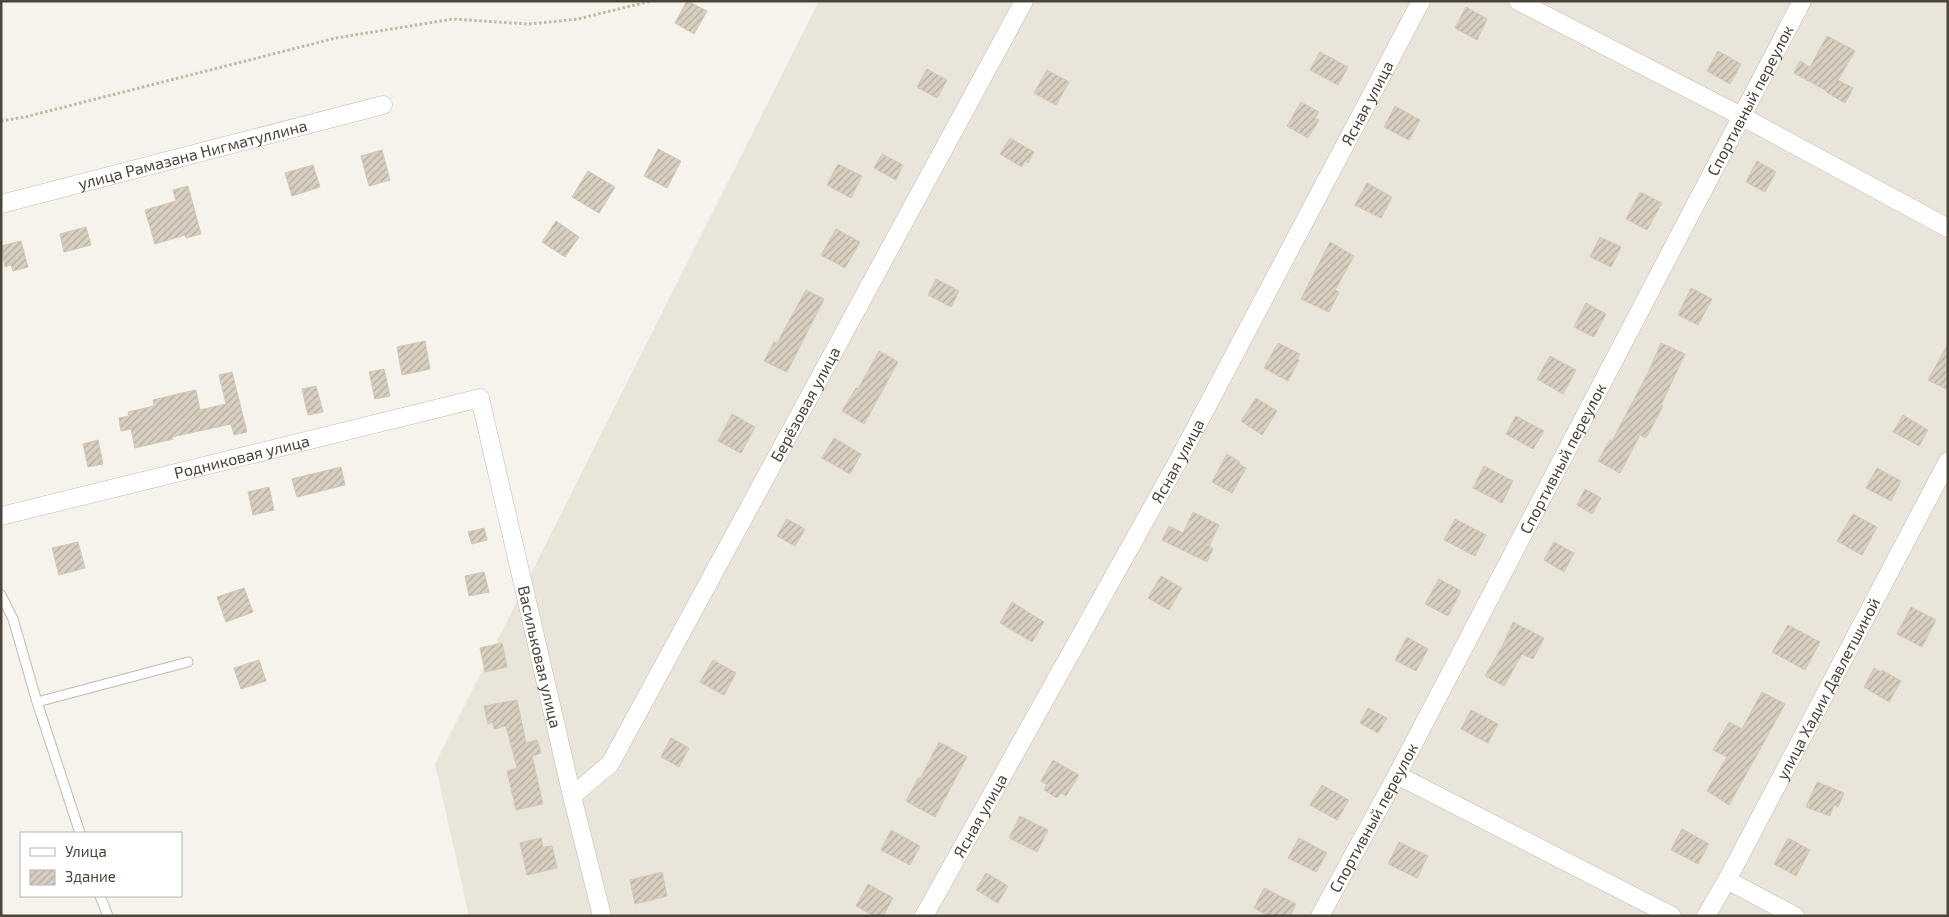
<svg xmlns="http://www.w3.org/2000/svg" width="1949" height="917" viewBox="0 0 1949 917" font-family="'Exo 2',sans-serif">
	<style>
		.residential { fill: #eae5da }
		.building { fill: url(#building-hatch); stroke: #d3c7b4 }
		.lines { fill: none; stroke-linecap: round; stroke-linejoin: round }
		.lane-casing { stroke: #c2bbae; stroke-width: 11 }
		.street-casing { stroke: #c2bbae; stroke-width: 19 }
		.path { stroke: #c4b79f; stroke-width: 3; stroke-dasharray: 2.5 2.5; stroke-linecap: butt }
		.lane { stroke: #fff; stroke-width: 9 }
		.street { stroke: #fff; stroke-width: 18 }
		.labels { text-anchor: middle; stroke-width: 4; stroke-linejoin: round; paint-order: stroke }
		.street-label { font-size: 16px; fill: #4b4439; stroke: #fff }
	</style>
	<defs>
		<pattern id="building-hatch" width="6" height="6" patternUnits="userSpaceOnUse" patternTransform="scale(1.25)"><rect width="6" height="6" fill="#d8cfc1"/><path d="M-1 1l2-2M0 6l6-6M5 7l2-2" fill="none" stroke="#b1aa9e"/></pattern>
	</defs>
	<rect width="100%" height="100%" fill="#f6f3ec"/>
	<path class="residential" d="M819 1H1948V916H469L435 764Z"/>
	<path class="building" d="M687 1 707 11 694 34 675 23Z
		M1466 7 1487 19 1477 40 1455 28Z
		M1827 36 1855 51 1838 80 1853 88 1845 103 1826 92 1827 91 1794 73 1800 61 1810 67Z
		M1718 51 1741 64 1730 84 1707 71Z
		M1320 52 1348 67 1338 85 1310 70Z
		M927 69 947 80 937 98 917 87Z
		M1047 70 1069 82 1056 105 1034 93Z
		M1301 102 1319 112 1315 118 1319 120 1308 138 1287 126Z
		M1395 106 1420 120 1409 140 1384 127Z
		M1010 138 1034 152 1028 163 1025 161 1022 167 1000 154Z
		M658 149 681 161 667 188 644 176Z
		M382 150 390 180 369 186 361 156Z
		M882 154 903 165 896 180 874 168Z
		M1757 161 1776 172 1765 192 1746 182Z
		M838 164 862 176 851 198 827 185Z
		M313 165 320 187 292 196 285 173Z
		M588 171 615 187 599 213 572 197Z
		M1367 183 1392 197 1381 218 1355 205Z
		M188 186 201 234 186 238 185 235 155 244 145 210 176 201 173 190Z
		M1640 192 1662 203 1647 230 1626 219Z
		M556 221 579 237 565 257 542 242Z
		M86 227 91 245 64 252 60 234Z
		M836 229 860 242 845 268 821 255Z
		M1600 237 1621 247 1611 267 1590 257Z
		M21 241 28 267 13 271 11 265 5 267 1 246Z
		M1330 242 1354 256 1335 290 1339 292 1329 312 1301 299Z
		M936 279 959 291 951 307 928 295Z
		M1691 288 1712 299 1698 325 1678 315Z
		M806 290 824 299 787 372 764 361 774 342 777 343Z
		M1586 303 1606 314 1594 337 1574 327Z
		M425 341 430 369 402 375 397 347Z
		M1278 343 1300 354 1297 359 1299 360 1288 381 1264 368Z
		M1661 343 1685 354 1661 405 1663 406 1646 438 1640 435 1620 473 1598 461 1610 440 1612 441 1648 373Z
		M1948 344V390L1928 380Z
		M879 351 898 362 864 424 842 411 856 388 858 389Z
		M1550 356 1576 370 1563 394 1537 379Z
		M384 369 390 396 375 399 369 372Z
		M232 372 247 432 234 435 231 424 172 437 173 439 135 448 131 429 121 431 119 418 129 416 128 412 154 406 153 400 182 393 196 390 200 410 226 404 219 375Z
		M316 386 323 412 308 415 302 389Z
		M1256 398 1277 411 1262 435 1241 421Z
		M732 414 755 427 741 453 718 441Z
		M1903 415 1928 430 1919 446 1893 432Z
		M1516 416 1544 431 1533 449 1506 434Z
		M834 438 861 454 850 474 822 458Z
		M98 440 103 464 88 467 83 444Z
		M1227 454 1240 462 1239 464 1246 468 1232 493 1212 482Z
		M1484 466 1513 481 1502 503 1473 488Z
		M341 467 345 485 297 497 292 479Z
		M1877 468 1901 481 1891 501 1866 488Z
		M269 487 274 510 253 515 248 492Z
		M1585 489 1601 498 1592 514 1577 505Z
		M1193 512 1219 525 1209 546 1213 549 1207 562 1162 540 1169 526 1183 533Z
		M1853 514 1877 527 1862 555 1837 541Z
		M787 519 805 529 795 546 777 536Z
		M1455 519 1486 535 1475 556 1444 540Z
		M484 528 487 540 472 544 468 532Z
		M78 542 85 568 59 575 52 548Z
		M1554 542 1574 553 1564 572 1544 560Z
		M484 572 489 592 469 596 465 576Z
		M1161 576 1182 588 1169 610 1148 598Z
		M1439 579 1461 591 1448 616 1425 604Z
		M244 588 253 612 226 622 217 597Z
		M1012 602 1044 622 1032 642 1000 623Z
		M1911 607 1936 620 1922 647 1897 634Z
		M1513 622 1544 638 1533 659 1522 654 1504 686 1485 676 1503 645Z
		M1788 625 1820 642 1805 670 1772 652Z
		M1407 637 1428 649 1416 671 1395 660Z
		M502 643 507 667 485 672 480 648Z
		M259 660 266 681 241 689 234 668Z
		M713 660 736 673 724 695 700 682Z
		M1874 668 1881 672 1882 670 1901 681 1889 702 1864 687Z
		M1762 692 1785 704 1729 805 1707 791 1727 757 1713 750 1729 722 1742 729Z
		M517 700 526 743 537 740 541 753 532 756 543 804 516 810 507 771 517 768 506 726 494 729 493 722 488 724 484 706Z
		M1368 708 1387 718 1378 733 1360 723Z
		M1471 710 1498 724 1488 743 1461 729Z
		M671 738 689 748 679 767 661 757Z
		M939 742 967 757 935 817 906 801 918 778 920 779Z
		M1053 760 1079 775 1066 796 1061 793 1057 798 1044 790 1047 785 1041 781Z
		M1817 782 1844 793 1838 807 1834 805 1830 816 1806 807Z
		M1322 785 1349 800 1337 820 1310 805Z
		M1020 816 1048 830 1037 852 1009 838Z
		M1682 829 1709 844 1698 864 1671 850Z
		M891 830 920 846 910 865 881 850Z
		M541 838 543 847 552 846 557 868 527 875 520 843Z
		M1299 838 1327 853 1316 872 1288 858Z
		M1788 838 1810 850 1796 876 1774 864Z
		M1399 842 1428 856 1417 878 1388 864Z
		M662 872 667 896 635 904 630 880Z
		M986 873 1008 886 998 903 976 890Z
		M868 884 893 898 883 916H874L856 906Z
		M1264 888 1296 904 1290 916H1269L1254 908Z"/>
	<g class="lines">
		<defs>
			<path id="lane" d="M1 595 13 619 37 702 80 833
				M37 702 188 662
				M100 896 108 916"/>
			<g id="street">
				<path d="M1518 1 1743 117 1948 228"/>
				<path id="s1" d="M1 204 383 105"/>
				<path id="s2" d="M1 516 480 398 572 796 602 916"/>
				<path d="M1397 775 1672 916"/>
				<path id="s3" d="M572 796 610 764 1024 1"/>
				<path d="M1727 880 1795 916"/>
				<path id="s4" d="M924 916 1177 463 1421 1"/>
				<path id="s5" d="M1320 916 1397 775 1802 1"/>
				<path id="s6" d="M1706 916 1727 880 1948 461"/>
			</g>
		</defs>
		<use href="#lane" class="lane-casing"/>
		<use href="#street" class="street-casing"/>
		<path class="path" d="M1 121 25 117 336 38 453 19 528 24 578 19 651 1"/>
		<use href="#lane" class="lane"/>
		<use href="#street" class="street"/>
	</g>
	<g class="labels">
		<g class="street-label">
			<text dy="6" stroke="none"><textPath href="#s5" startOffset="922">Спортивный переулок</textPath></text>
			<text dy="6" stroke="none"><textPath href="#s4" startOffset="926">Ясная улица</textPath></text>
			<text dy="6" stroke="none"><textPath href="#s1" startOffset="198">улица Рамазана Нигматуллина</textPath></text>
			<text dy="6" stroke="none"><textPath href="#s3" startOffset="459">Берёзовая улица</textPath></text>
			<text dy="6" stroke="none"><textPath href="#s2" startOffset="248">Родниковая улица</textPath></text>
			<text dy="6" stroke="none"><textPath href="#s5" startOffset="518">Спортивный переулок</textPath></text>
			<text dy="6" stroke="none"><textPath href="#s4" startOffset="521">Ясная улица</textPath></text>
			<text dy="6" stroke="none"><textPath href="#s2" startOffset="759">Васильковая улица</textPath></text>
			<text dy="6" stroke="none"><textPath href="#s6" startOffset="258">улица Хадии Давлетшиной</textPath></text>
			<text dy="6" stroke="none"><textPath href="#s4" startOffset="115">Ясная улица</textPath></text>
			<text dy="6" stroke="none"><textPath href="#s5" startOffset="112">Спортивный переулок</textPath></text>
		</g>
	</g>
	<rect width="1949" height="917" fill="none" stroke="#4b4439" stroke-width="5"/>
	<rect x="20" y="832" width="162" height="65" fill="#ffffff" stroke="#b7b4b0"/>
	<rect x="30" y="848" width="25" height="8" fill="#ffffff" stroke="#b7b4b0"/>
	<text x="65" y="857" font-size="15" fill="#4b4439">Улица</text>
	<rect x="30" y="870" width="25" height="15" fill="url(#building-hatch)" stroke="#b7b4b0"/>
	<text x="65" y="882" font-size="15" fill="#4b4439">Здание</text>
</svg>
